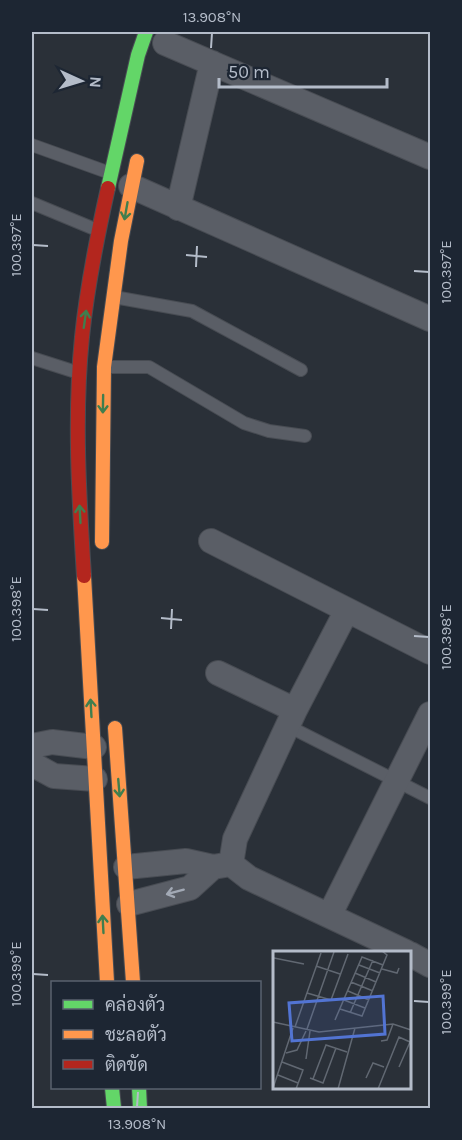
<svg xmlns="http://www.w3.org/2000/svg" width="462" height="1140" viewBox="0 0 462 1140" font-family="Karla,Sarabun,sans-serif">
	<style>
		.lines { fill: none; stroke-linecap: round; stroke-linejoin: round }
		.lane-casing { stroke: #484c53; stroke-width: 14 }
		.street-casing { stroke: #484c53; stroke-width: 26 }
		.fast-casing { stroke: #484c53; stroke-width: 16 }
		.slow-casing { stroke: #484c53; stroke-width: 16 }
		.jam-casing { stroke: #484c53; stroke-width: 16 }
		.lane { stroke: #5a5e66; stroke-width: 12 }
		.street { stroke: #5a5e66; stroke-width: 24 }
		.fast { stroke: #63d668; stroke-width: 14 }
		.slow { stroke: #ff974d; stroke-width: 14 }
		.jam { stroke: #b3261e; stroke-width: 14 }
		.oneway { stroke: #407e4e }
		.oneway2 { stroke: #a2a9b5 }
		.ticks { fill: none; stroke: #b4bcc9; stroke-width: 2 }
		.inset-road { fill: none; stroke: #616872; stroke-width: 1.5 }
		.view { fill: #5274d3; fill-opacity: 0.15; stroke: #5274d3; stroke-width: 3 }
		.inset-edge { fill: none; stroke: #b4bcc9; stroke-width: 3 }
		.neatline { fill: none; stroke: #b4bcc9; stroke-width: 2 }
		.ticks-label { font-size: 15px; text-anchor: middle; fill: #b4bcc9 }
	</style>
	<rect width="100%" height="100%" fill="#2a3038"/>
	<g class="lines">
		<defs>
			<path id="lane" d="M32 145 110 173
				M32 203 97 230
				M114 297 192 311 301 370
				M32 358 79 373
				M105 367H149L244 423 269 431 305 436
				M288 726 430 798"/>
			<path id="street" d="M165 43 430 157
				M131 186 430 319
				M178 208 212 63
				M211 541 430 652
				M347 610 295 710 235 839 231 864 249 878 406 952
				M218 673 295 710
				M32 746 52 742 94 747
				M32 764 54 776 95 779
				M126 867 186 861 213 867 231 864
				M129 904 190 888 213 867
				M330 914 430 714
				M410 954 430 965"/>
			<path id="fast" d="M108 188 138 55 146 32
				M112 1088 114 1108
				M139 1088 140 1108"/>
			<path id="slow" d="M102 542 104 367 121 241 137 161
				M84 576 107 982
				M115 728 133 982"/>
			<path id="jam" d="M84 576C79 497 74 416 82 337 87 287 97 237 108 188"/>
		</defs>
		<use href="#lane" class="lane-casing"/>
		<use href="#street" class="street-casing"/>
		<use href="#fast" class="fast-casing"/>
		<use href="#slow" class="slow-casing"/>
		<use href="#jam" class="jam-casing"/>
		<use href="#lane" class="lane"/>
		<use href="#street" class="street"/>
		<use href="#fast" class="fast"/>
		<use href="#slow" class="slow"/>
		<use href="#jam" class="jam"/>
	</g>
	<defs><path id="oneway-shaft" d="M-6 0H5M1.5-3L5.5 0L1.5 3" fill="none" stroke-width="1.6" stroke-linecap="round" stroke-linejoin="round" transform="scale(1.5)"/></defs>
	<g class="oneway">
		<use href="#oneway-shaft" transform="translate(126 211) rotate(100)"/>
		<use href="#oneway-shaft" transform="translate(85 319) rotate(-82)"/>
		<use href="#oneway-shaft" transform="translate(103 404) rotate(91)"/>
		<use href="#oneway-shaft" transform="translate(80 514) rotate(-93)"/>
		<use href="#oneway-shaft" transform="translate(91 708) rotate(-93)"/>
		<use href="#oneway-shaft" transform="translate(119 788) rotate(85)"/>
		<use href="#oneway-shaft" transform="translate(103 924) rotate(-93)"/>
	</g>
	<use class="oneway2" href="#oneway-shaft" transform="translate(175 892) rotate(165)"/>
	<path class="ticks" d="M211 48 212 33M33 245 48 246M186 255 207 257M196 267 197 246M414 271 429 272M33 609 48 610M161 618 182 620M171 629 172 609M414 636 429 637M33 974 48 975M414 1001 429 1002M137 1107 138 1092"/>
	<g transform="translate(273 951)">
		<rect width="138" height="138" fill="#2a3038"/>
		<path class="inset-road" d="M1 7 31 13M86 14 107 22M43 15 67 23M109 18 124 22 126 17M82 22 103 31M78 31 100 40M75 40 96 49M34 42 58 49 75 3M71 49 92 57M67 58 89 65 114 4 109 0M77 62 100 9M62 69 89 6 110 14M0 71 46 81 120 73 138 79M22 76 48 2M34 78 61 1M108 90 114 89 120 73M13 102 24 99 33 80M33 108 37 80M9 111 30 119 23 138M5 124 25 132M37 127 50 132 63 97M93 127 100 112 111 116M40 128 53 94 74 101M0 137 20 77M65 138 82 77M105 138 126 86 137 91 126 116"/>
		<path class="view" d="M110 45 112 83 19 90 16 52Z"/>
		<rect width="138" height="138" class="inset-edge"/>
	</g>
	<rect width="462" height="1140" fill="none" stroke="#1d2633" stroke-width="66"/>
	<rect x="51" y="981" width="210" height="108" fill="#1d2633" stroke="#59626f" stroke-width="1.5"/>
	<rect x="63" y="1000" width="30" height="9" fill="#63d668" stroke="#59626f" stroke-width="1.5"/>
	<text x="105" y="1011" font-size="18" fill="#b4bcc9">คล่องตัว</text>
	<rect x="63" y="1030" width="30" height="9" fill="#ff974d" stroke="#59626f" stroke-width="1.5"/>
	<text x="105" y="1041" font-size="18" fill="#b4bcc9">ชะลอตัว</text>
	<rect x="63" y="1060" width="30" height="9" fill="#b3261e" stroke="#59626f" stroke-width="1.5"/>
	<text x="105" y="1071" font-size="18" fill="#b4bcc9">ติดขัด</text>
	<g transform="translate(81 81) rotate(94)" stroke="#1d2633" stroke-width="4.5" paint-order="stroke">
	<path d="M0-4.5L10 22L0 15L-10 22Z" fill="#b4bcc9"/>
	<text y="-9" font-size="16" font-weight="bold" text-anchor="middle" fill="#b4bcc9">N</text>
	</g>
	<path d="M219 78v9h168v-9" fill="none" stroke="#b4bcc9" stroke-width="3"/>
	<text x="228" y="78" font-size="18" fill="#b4bcc9" stroke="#1d2633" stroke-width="4.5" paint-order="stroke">50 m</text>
	<rect x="33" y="33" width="396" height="1074" class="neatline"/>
	<g class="ticks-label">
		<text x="212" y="22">13.908°N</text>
		<text transform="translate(16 245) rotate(-90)" y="5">100.397°E</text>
		<text transform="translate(446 272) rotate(-90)" y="5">100.397°E</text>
		<text transform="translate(16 609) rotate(-90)" y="5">100.398°E</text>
		<text transform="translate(446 637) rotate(-90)" y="5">100.398°E</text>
		<text transform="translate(16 974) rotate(-90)" y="5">100.399°E</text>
		<text transform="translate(446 1002) rotate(-90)" y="5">100.399°E</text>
		<text x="137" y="1129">13.908°N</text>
	</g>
</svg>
